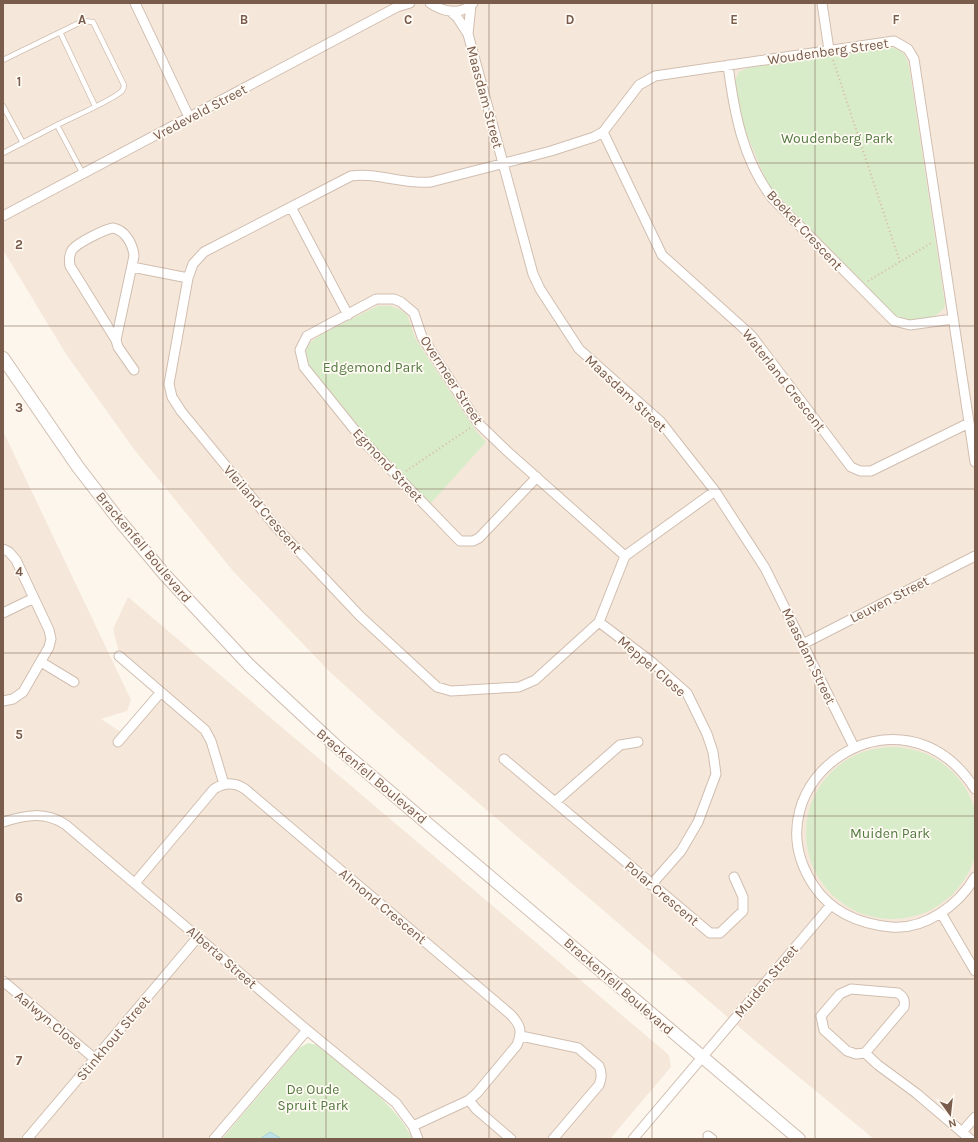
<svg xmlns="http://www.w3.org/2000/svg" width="978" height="1142" viewBox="0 0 978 1142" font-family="Karla,sans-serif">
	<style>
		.residential { fill: #f5e8da }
		.green { fill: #d8ecc9 }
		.water { fill: #bfe3e8; stroke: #a5d3da }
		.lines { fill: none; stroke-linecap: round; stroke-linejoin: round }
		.service-casing { stroke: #d1beb0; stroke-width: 6 }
		.minor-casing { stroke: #d1beb0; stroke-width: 11 }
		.tertiary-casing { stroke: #d1beb0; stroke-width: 14 }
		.path { stroke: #d9b8a5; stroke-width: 2; stroke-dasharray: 1 3; stroke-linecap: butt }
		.service { stroke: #fff; stroke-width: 4.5 }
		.minor { stroke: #fff; stroke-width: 9 }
		.tertiary { stroke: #fff; stroke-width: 12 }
		.grid { fill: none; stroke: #7a5c4d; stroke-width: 1; stroke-opacity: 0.55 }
		.labels { text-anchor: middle; stroke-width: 3.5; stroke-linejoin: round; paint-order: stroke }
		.street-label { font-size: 14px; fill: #7a5c4d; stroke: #fffaf3 }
		.park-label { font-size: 14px; fill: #537a41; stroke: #fffaf3 }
		.grid-label { font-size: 13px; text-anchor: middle; font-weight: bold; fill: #7a5c4d; stroke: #fffaf3; stroke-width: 3.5; stroke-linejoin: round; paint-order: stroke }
	</style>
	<rect width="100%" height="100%" fill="#fdf6ec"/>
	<path class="residential" d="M3 3H975V1139H874L753 1039 404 739 330 672 233 571 133 448 66 354 3 250Z
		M3 431 131 700 127 711 101 719 124 734 161 691 120 656 113 629 128 597 669 1055 671 1067 610 1139H419L414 1124 307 1029 214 1139H3Z"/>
	<path class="green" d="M888 47C901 48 907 55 909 67L945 304C943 318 914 323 902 319 898 318 895 315 892 312L774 192 767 182 742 123 735 81 739 72 747 68Z
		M378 306H390L399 309 407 315 415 338 476 431 486 442 430 504 376 450 308 367C305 358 304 351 310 343 315 336 366 312 378 306Z
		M806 833a86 86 0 1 1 172 0a86 86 0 1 1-172 0Z
		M308 1043 317 1045C345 1069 400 1106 412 1139H222L299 1048Z"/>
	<path class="water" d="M270 1132 282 1139H260Z"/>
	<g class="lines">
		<defs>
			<path id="service" d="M60 32 95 106
				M3 60 83 21 93 22 124 85C124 87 124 88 122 91 113 100 71 118 57 125
				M3 106 23 143
				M3 153 57 125 83 174"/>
			<path id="minor" d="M135 3 189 117
				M430 3C443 12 461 16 473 3
				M822 3 829 50
				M450 11 457 17 468 34 533 274 540 289 579 349 660 421 715 491 765 568 854 747
				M468 34 471 5
				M728 65C734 112 743 161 773 199L894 321 910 325 953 319
				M603 132 662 255 751 335 851 467 860 471H871L969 423
				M291 207 348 315
				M3 216 397 7 410 3
				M132 267 188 278
				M116 340 134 256C133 244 125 230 113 228 105 229 77 243 72 250 69 255 69 260 70 266L116 340 118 347 134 370
				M537 477 479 538 473 541H460L366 444 304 367 300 350 307 336 376 299H394L401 302 414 313 422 337 478 423 507 451 625 556
				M715 491 625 556 599 622 535 680 519 687 451 691 437 687 360 616 276 527 181 411 172 397 169 384 188 278 193 264 204 252 351 176C378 172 404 185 431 182L551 151 594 137 603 132 639 85 655 76 894 41 908 49 914 59 975 462
				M3 549 9 552 16 560 49 630 51 639 49 647 23 692 13 699 3 701
				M3 613 34 598
				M599 622 653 663 687 693 707 734 713 752 716 774 698 822 681 851 651 885
				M803 644 975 556
				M119 656 205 730 211 741 224 784
				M41 662 74 682
				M118 742 161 692
				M504 759 710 933H720L743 911V897L734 877
				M975 789C901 674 745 782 814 886 832 913 860 924 891 927 925 930 959 905 975 877
				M555 802 620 745 638 742
				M3 822C26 815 45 811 66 825L307 1030 396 1103 413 1126 418 1139
				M135 883 214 789C225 782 235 782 245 789L510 1014C520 1024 523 1031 517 1045L477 1093 469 1100 413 1126
				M941 913 975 971
				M3 981 95 1059
				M521 1036 578 1048 599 1066C602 1072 602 1078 599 1085L553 1139
				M865 1053 856 1054 847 1051 824 1030 821 1016 840 994 851 989 898 993C904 997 905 1000 904 1007L865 1053 878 1065 916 1093 970 1139
				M469 1100 476 1109 511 1139
				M962 1132 975 1117
				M708 1136 712 1139
				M27 1139 198 937
				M214 1139 307 1030
				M633 1139 831 905"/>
			<path id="tertiary" d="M3 358 78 467 119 520 165 575 249 665 335 745 799 1139"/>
		</defs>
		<use href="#service" class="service-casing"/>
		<use href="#minor" class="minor-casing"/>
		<use href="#tertiary" class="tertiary-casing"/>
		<path class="path" d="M833 60 900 262
			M868 281 933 242
			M406 471 470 428"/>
		<use href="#service" class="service"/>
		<use href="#minor" class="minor"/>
		<use href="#tertiary" class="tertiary"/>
	</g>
	<path class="grid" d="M163 3V1139M326 3V1139M489 3V1139M652 3V1139M815 3V1139M3 163H975M3 326H975M3 489H975M3 653H975M3 816H975M3 979H975"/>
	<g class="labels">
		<g class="street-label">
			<text transform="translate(828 51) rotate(-8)" y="5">Woudenberg Street</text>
			<text transform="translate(485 97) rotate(75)" y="5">Maasdam Street</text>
			<text transform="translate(200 112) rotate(-28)" y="5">Vredeveld Street</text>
			<text transform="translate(805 230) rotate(47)" y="5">Boeket Crescent</text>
			<text transform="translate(452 380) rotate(57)" y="5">Overmeer Street</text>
			<text transform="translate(784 380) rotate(52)" y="5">Waterland Crescent</text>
			<text transform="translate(626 393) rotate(43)" y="5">Maasdam Street</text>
			<text transform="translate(388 465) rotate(47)" y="5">Egmond Street</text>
			<text transform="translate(263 509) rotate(49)" y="5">Vleiland Crescent</text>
			<text transform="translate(144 547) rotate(50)" y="5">Brackenfell Boulevard</text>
			<text transform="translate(889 599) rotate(-27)" y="5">Leuven Street</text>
			<text transform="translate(809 656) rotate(64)" y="5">Maasdam Street</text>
			<text transform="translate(652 666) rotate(41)" y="5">Meppel Close</text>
			<text transform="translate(372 776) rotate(40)" y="5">Brackenfell Boulevard</text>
			<text transform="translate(662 893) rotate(40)" y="5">Polar Crescent</text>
			<text transform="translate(383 906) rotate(40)" y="5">Almond Crescent</text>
			<text transform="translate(222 957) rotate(41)" y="5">Alberta Street</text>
			<text transform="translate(766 981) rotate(-50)" y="5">Muiden Street</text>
			<text transform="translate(619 986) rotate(41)" y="5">Brackenfell Boulevard</text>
			<text transform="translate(49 1020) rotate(40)" y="5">Aalwyn Close</text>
			<text transform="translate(113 1038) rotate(-50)" y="5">Stinkhout Street</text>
		</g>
		<g class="park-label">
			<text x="837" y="143">Woudenberg Park</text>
			<text x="373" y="372">Edgemond Park</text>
			<text x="890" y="838">Muiden Park</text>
			<text x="313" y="1094">De Oude<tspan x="313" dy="16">Spruit Park</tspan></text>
		</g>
	</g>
	<g class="grid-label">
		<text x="82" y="24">A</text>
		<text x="244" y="24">B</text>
		<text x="408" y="24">C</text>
		<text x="570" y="24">D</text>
		<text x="734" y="24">E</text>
		<text x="896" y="24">F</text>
		<text x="19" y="86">1</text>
		<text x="19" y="249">2</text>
		<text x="19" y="412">3</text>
		<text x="19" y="576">4</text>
		<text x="19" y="739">5</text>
		<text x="19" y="902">6</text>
		<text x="19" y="1065">7</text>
	</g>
	<rect width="978" height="1142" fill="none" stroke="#7a5c4d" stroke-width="8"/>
	<g transform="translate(950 1114) rotate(165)" stroke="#fffaf3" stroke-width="3" paint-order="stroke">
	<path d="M0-3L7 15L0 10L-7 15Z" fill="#7a5c4d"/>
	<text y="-6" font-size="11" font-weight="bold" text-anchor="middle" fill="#7a5c4d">N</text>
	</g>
</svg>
